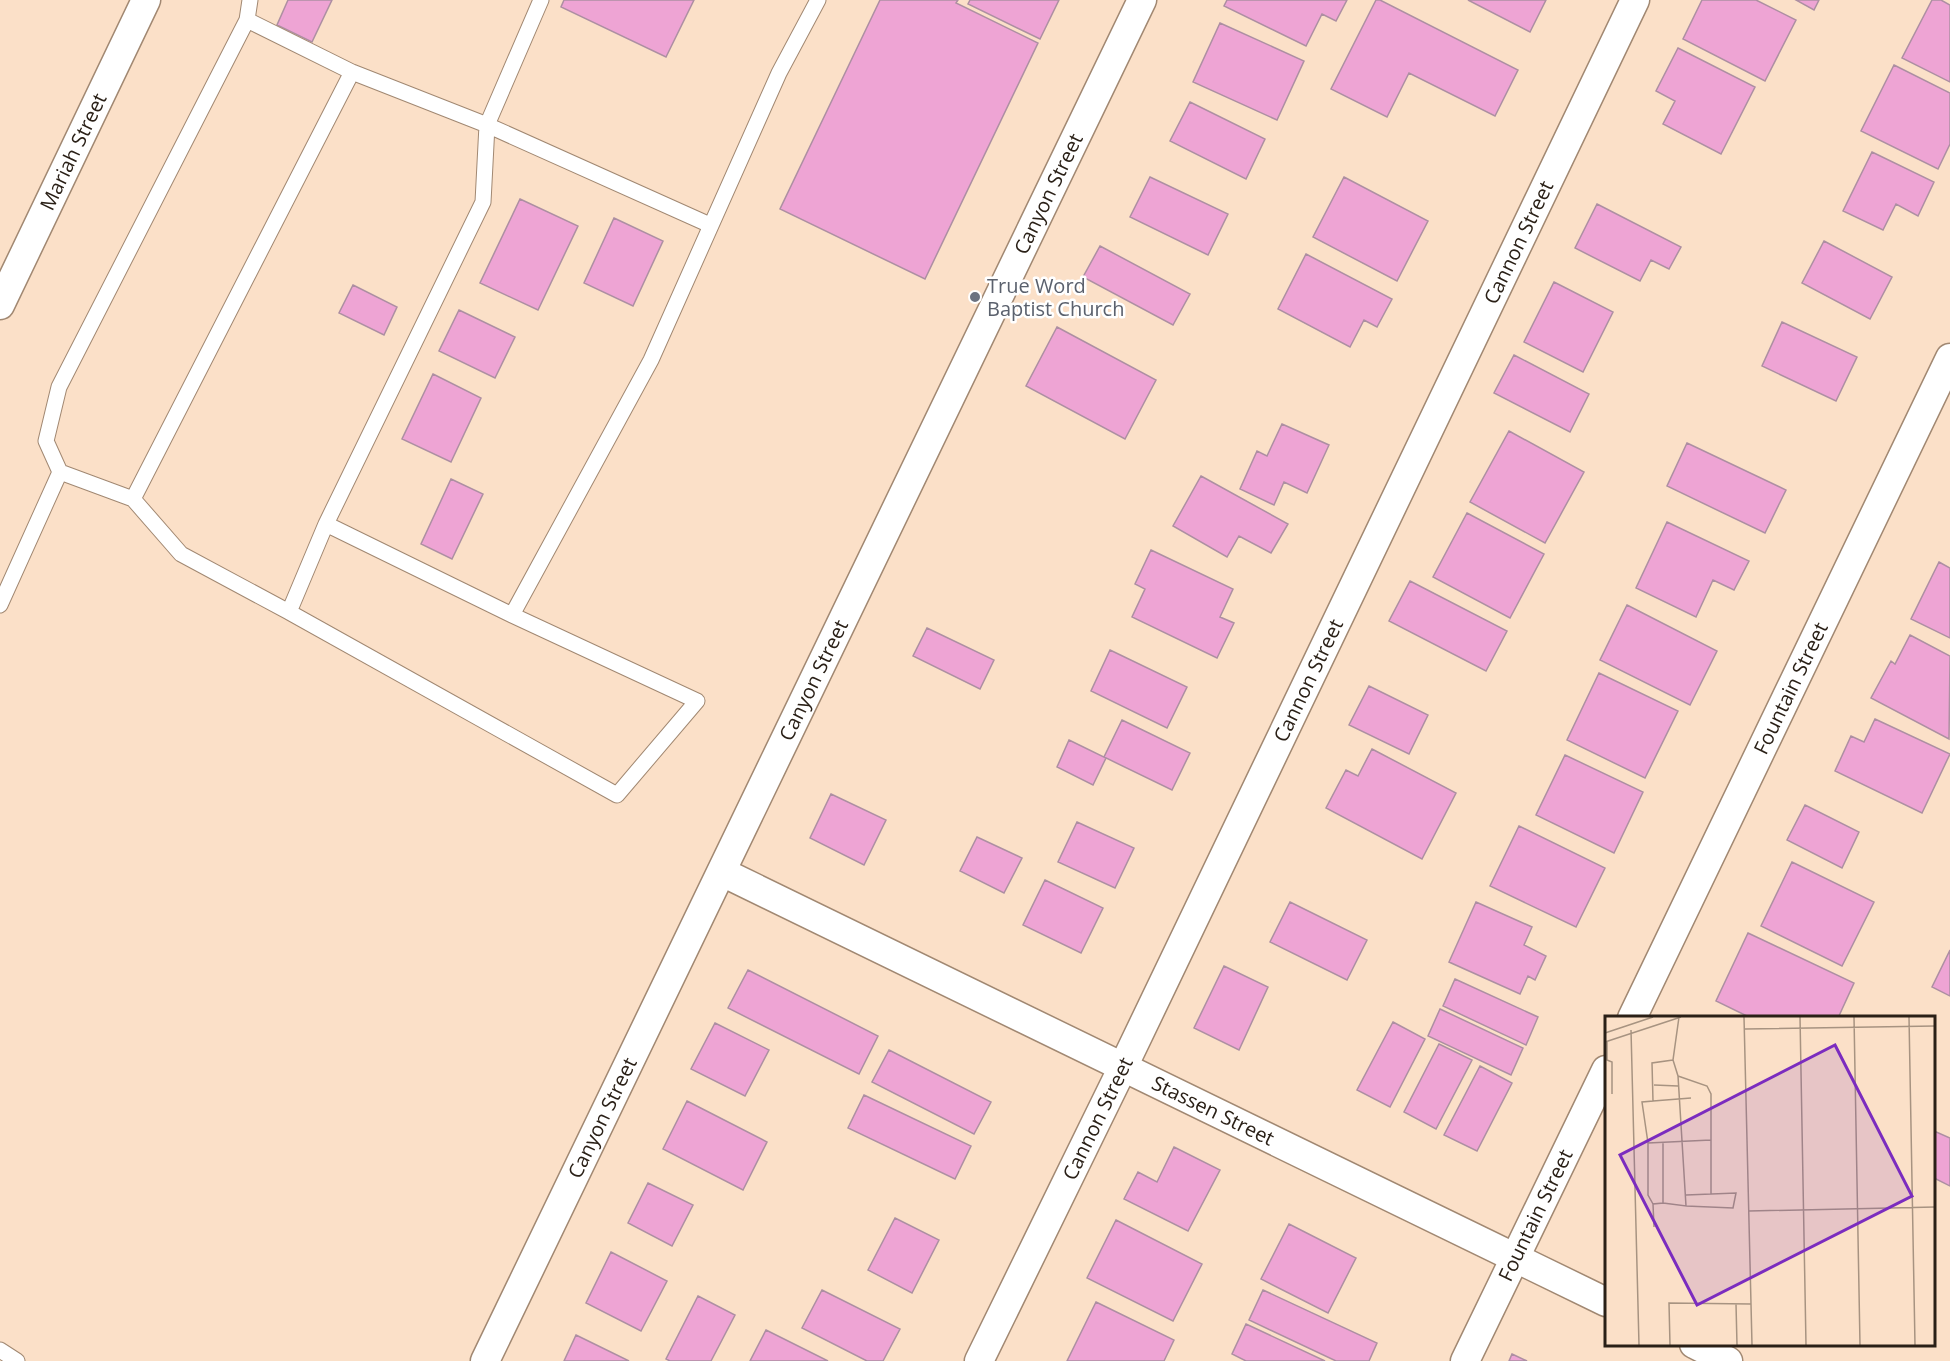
<svg xmlns="http://www.w3.org/2000/svg" width="1950" height="1361" viewBox="0 0 1950 1361" font-family="'Open Sans',sans-serif">
	<style>
		.building { fill: #eea4d4; stroke: #ad8fa2; stroke-width: 1.5 }
		.lines { fill: none; stroke-linecap: round; stroke-linejoin: round }
		.lane-casing { stroke: #a18872; stroke-width: 17 }
		.street-casing { stroke: #a18872; stroke-width: 31 }
		.lane { stroke: #fff; stroke-width: 15 }
		.street { stroke: #fff; stroke-width: 28 }
		.worship-dot { fill: #6b7280; stroke: #fff; stroke-width: 2 }
		.labels { text-anchor: middle; stroke-width: 5; stroke-linejoin: round; paint-order: stroke }
		.street-label { font-size: 20px; fill: #2a2017; stroke: #fff }
		.worship-label { font-size: 20px; fill: #5b616d; stroke: #fff; text-anchor: start }
		.inset-road { fill: none; stroke: #a79381; stroke-width: 1.5 }
		.view { fill: #7b2cbf; fill-opacity: 0.15; stroke: #7b2cbf; stroke-width: 3 }
		.inset-edge { fill: none; stroke: #2a2017; stroke-width: 3 }
	</style>
	<rect width="100%" height="100%" fill="#fbe0c8"/>
	<path class="building" d="M288 0H332L312 42 277 25Z
		M564 0H694L666 57 561 7Z
		M880 0H958L956 3 1038 43 925 279 780 209Z
		M970 0H1059L1040 39 968 4Z
		M1227 0H1347L1336 21 1322 14 1306 46 1224 6Z
		M1376 0H1380L1518 70 1495 116 1409 73 1387 117 1331 89Z
		M1468 0H1546L1530 32Z
		M1702 0H1756L1796 20 1765 81 1683 39Z
		M1796 0H1819L1814 10Z
		M1932 0H1941L1950 5V82L1902 58Z
		M1220 23 1304 61 1277 120 1193 82Z
		M1678 48 1755 87 1721 154 1663 124 1675 101 1656 91Z
		M1894 65 1950 93V144L1938 169 1861 131Z
		M1190 102 1265 139 1246 179 1170 141Z
		M1872 152 1934 182 1918 216 1896 204 1883 230 1843 211Z
		M1150 177 1228 214 1208 255 1130 217Z
		M1344 177 1428 221 1397 281 1313 237Z
		M520 199 578 226 538 310 480 283Z
		M1597 204 1681 247 1669 269 1651 260 1640 281 1575 248Z
		M614 218 663 241 633 306 584 283Z
		M1824 241 1892 277 1870 319 1802 283Z
		M1100 246 1190 294 1173 325 1083 277Z
		M1306 254 1392 299 1377 327 1364 320 1350 347 1278 309Z
		M1554 282 1613 312 1583 372 1524 342Z
		M353 285 397 307 384 335 339 313Z
		M459 310 515 337 495 378 439 351Z
		M1782 322 1857 357 1836 401 1762 366Z
		M1057 327 1156 380 1125 439 1026 386Z
		M1514 355 1589 394 1570 432 1494 393Z
		M433 374 481 398 451 462 402 439Z
		M1282 424 1329 445 1307 493 1284 482 1274 505 1240 489 1257 451 1267 456Z
		M1509 431 1584 472 1545 543 1470 502Z
		M1687 443 1786 490 1765 533 1667 486Z
		M1201 476 1288 524 1271 553 1239 536 1227 557 1173 526Z
		M451 479 483 494 452 559 421 544Z
		M1467 513 1544 554 1510 618 1433 577Z
		M1667 522 1749 561 1734 590 1713 580 1696 617 1636 588Z
		M1151 550 1233 589 1220 617 1234 623 1217 658 1132 617 1145 589 1135 584Z
		M1939 562 1950 568V638L1911 619Z
		M1410 581 1507 631 1486 671 1389 621Z
		M1627 605 1717 651 1690 705 1600 660Z
		M927 628 994 660 980 689 913 656Z
		M1910 635 1950 656 1949 739 1871 698 1891 661 1895 664Z
		M1110 650 1187 687 1167 728 1091 691Z
		M1599 673 1678 711 1645 778 1567 740Z
		M1369 686 1428 715 1409 754 1349 725Z
		M1875 719 1950 754 1922 813 1835 771 1851 736 1864 742Z
		M1122 720 1190 753 1172 790 1104 757Z
		M1069 740 1106 758 1093 785 1057 767Z
		M1372 749 1456 793 1422 859 1326 808 1346 770 1358 776Z
		M1565 755 1643 792 1614 853 1536 815Z
		M831 794 886 820 864 865 810 838Z
		M1805 805 1859 832 1842 868 1787 840Z
		M1077 822 1134 848 1115 888 1058 862Z
		M1519 826 1605 868 1576 927 1490 886Z
		M977 837 1022 858 1004 893 960 871Z
		M1792 862 1874 902 1842 966 1761 926Z
		M1045 880 1103 908 1081 953 1023 925Z
		M1290 902 1367 940 1347 980 1270 942Z
		M1476 902 1532 927 1524 945 1546 956 1535 980 1528 976 1520 994 1449 962Z
		M1748 933 1854 983 1838 1018H1751L1716 1001Z
		M1950 950V996L1932 987Z
		M1224 966 1268 987 1239 1050 1194 1028Z
		M748 970 878 1036 859 1074 728 1008Z
		M1455 979 1538 1017 1526 1045 1443 1006Z
		M1440 1009 1523 1048 1511 1075 1428 1036Z
		M1393 1022 1425 1039 1390 1107 1357 1090Z
		M715 1023 769 1050 745 1096 691 1069Z
		M1439 1044 1472 1060 1436 1129 1404 1112Z
		M889 1050 991 1102 974 1134 872 1082Z
		M1480 1066 1512 1083 1477 1151 1444 1135Z
		M864 1095 971 1146 955 1179 848 1128Z
		M687 1101 767 1142 743 1190 663 1149Z
		M1934 1131 1950 1138V1186L1934 1178Z
		M1174 1147 1220 1170 1188 1231 1124 1199 1138 1172 1157 1182Z
		M648 1183 693 1205 672 1246 628 1223Z
		M895 1218 939 1240 912 1293 868 1270Z
		M1116 1220 1202 1264 1173 1321 1087 1278Z
		M1289 1224 1356 1258 1328 1313 1261 1279Z
		M611 1252 667 1281 641 1331 586 1303Z
		M822 1290 900 1329 883 1361H867L802 1328Z
		M1263 1290 1377 1343 1369 1361H1336L1249 1320Z
		M698 1296 735 1315 711 1361H670L666 1359Z
		M1096 1302 1174 1340 1164 1361H1067Z
		M1246 1324 1325 1361H1246L1232 1354Z
		M766 1330 828 1361H750Z
		M576 1335 629 1361H564Z
		M1512 1354 1527 1361H1509Z"/>
	<g class="lines">
		<defs>
			<path id="lane" d="M247 20 352 72 487 125 710 225
				M60 472 46 441 59 387 247 20 250 0
				M133 499 181 554 289 612 326 524 483 202 487 125 541 0
				M0 605 60 472 133 499 352 72
				M289 612 617 795 697 701 512 615 326 524
				M512 615 651 360 779 73 818 0
				M0 1350 17 1361"/>
			<g id="street">
				<path id="s1" d="M0 305 146 0"/>
				<path id="s2" d="M722 872 1606 1302"/>
				<path id="s3" d="M1632 1018 1950 358"/>
				<path d="M1694 1344 1728 1361"/>
				<path id="s4" d="M485 1361 1142 0"/>
				<path id="s5" d="M979 1361 1123 1067 1635 0"/>
				<path id="s6" d="M1465 1361 1606 1070"/>
			</g>
		</defs>
		<use href="#lane" class="lane-casing"/>
		<use href="#street" class="street-casing"/>
		<use href="#lane" class="lane"/>
		<use href="#street" class="street"/>
	</g>
	<circle class="worship-dot" cx="975" cy="297" r="6"/>
	<g class="labels">
		<g class="street-label">
			<text dy="7" stroke="none"><textPath href="#s1" startOffset="170">Mariah Street</textPath></text>
			<text dy="7" stroke="none"><textPath href="#s4" startOffset="1296">Canyon Street</textPath></text>
			<text dy="7" stroke="none"><textPath href="#s5" startOffset="1242">Cannon Street</textPath></text>
			<text dy="7" stroke="none"><textPath href="#s4" startOffset="756">Canyon Street</textPath></text>
			<text dy="7" stroke="none"><textPath href="#s5" startOffset="756">Cannon Street</textPath></text>
			<text dy="7" stroke="none"><textPath href="#s3" startOffset="366">Fountain Street</textPath></text>
			<text dy="7" stroke="none"><textPath href="#s2" startOffset="546">Stassen Street</textPath></text>
			<text dy="7" stroke="none"><textPath href="#s4" startOffset="270">Canyon Street</textPath></text>
			<text dy="7" stroke="none"><textPath href="#s5" startOffset="270">Cannon Street</textPath></text>
			<text dy="7" stroke="none"><textPath href="#s6" startOffset="162">Fountain Street</textPath></text>
		</g>
		<g class="worship-label">
			<text x="987" y="293">True Word<tspan x="987" dy="23">Baptist Church</tspan></text>
		</g>
	</g>
	<g transform="translate(1605 1016)">
		<rect width="330" height="330" fill="#fbe0c8"/>
		<path class="inset-road" d="M139 1 147 329M195 1 201 329M249 1 255 329M304 1 310 329M140 13 330 10M26 14 34 329M0 17 48 1M0 26 76 1M2 26V44L7 46V78M73 60 102 70 106 78V178M49 69 73 70M48 85 86 82M43 127 106 124M81 179 131 177 128 192 81 190M58 187 81 190 73 60 68 44 74 1M48 188 43 179V127L37 86 48 85 47 47 68 44M144 195 330 191M49 211 48 188 58 187V127M131 288 132 329M65 329 64 287 146 288"/>
		<path class="view" d="M230 29 307 180 92 289 15 139Z"/>
		<rect width="330" height="330" class="inset-edge"/>
	</g>
</svg>
